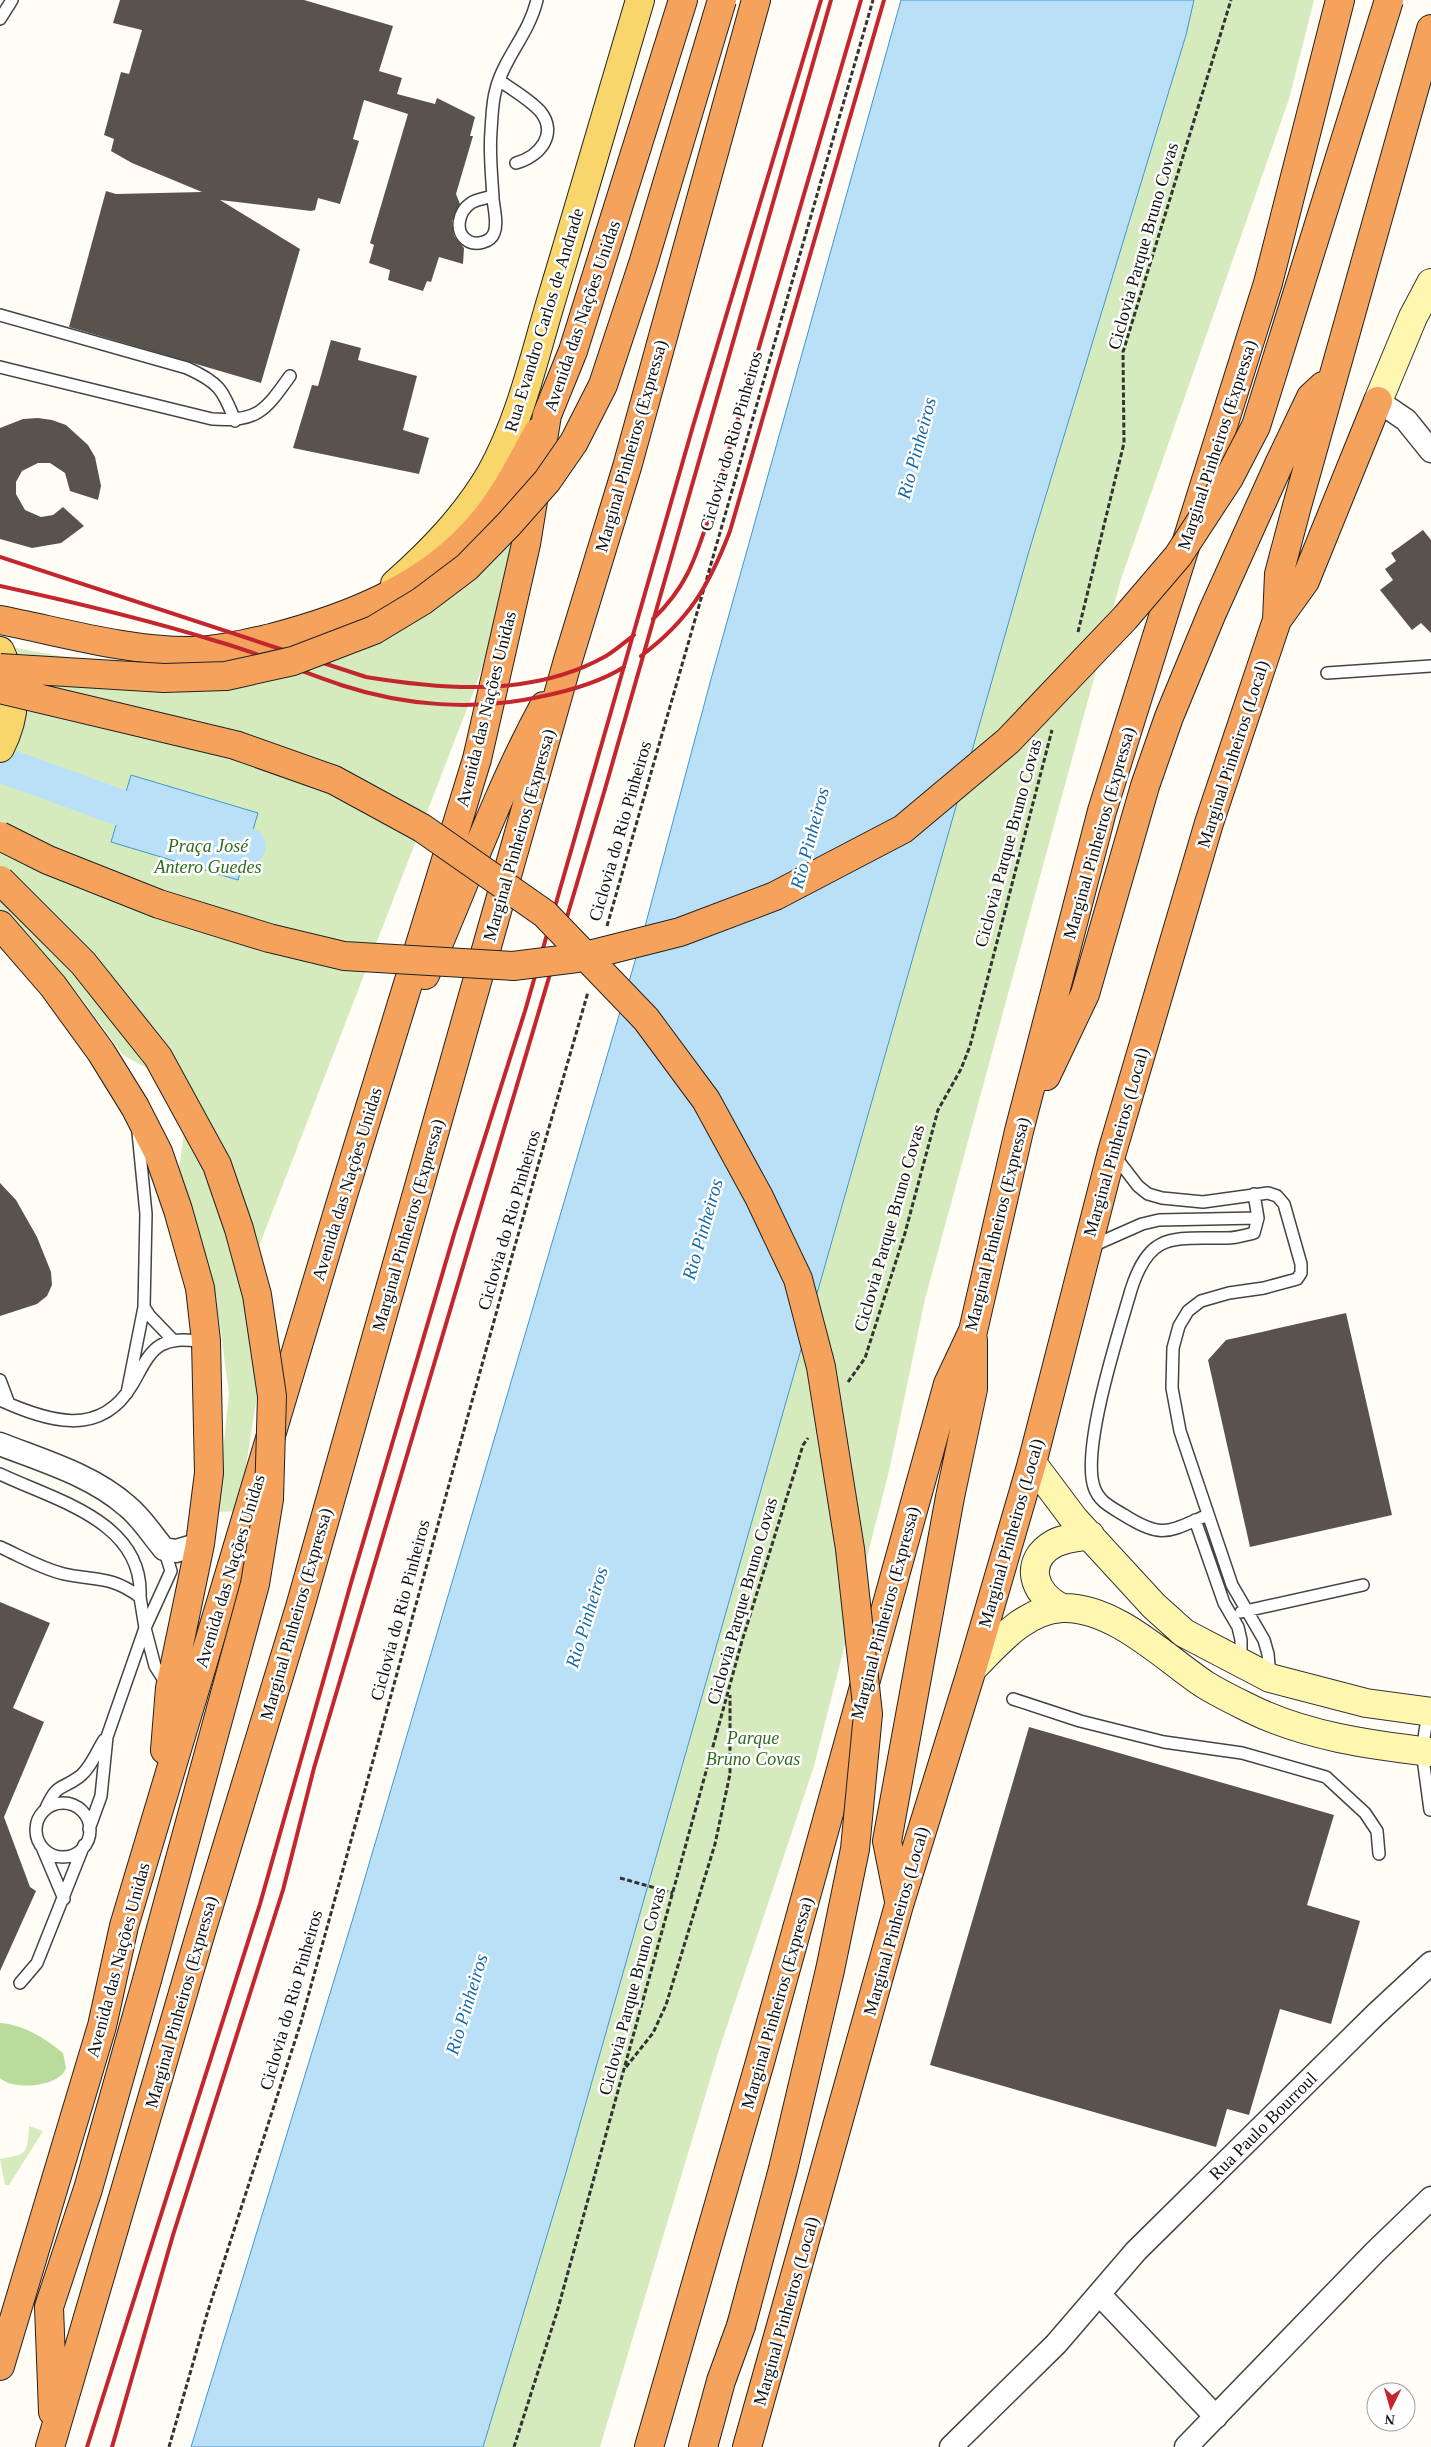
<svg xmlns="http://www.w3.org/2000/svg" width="1431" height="2447" viewBox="0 0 1431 2447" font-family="'Times New Roman',serif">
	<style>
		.green { fill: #d5ebbd }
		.forest { fill: #b9dc9c }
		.water { fill: #b9e0f7; stroke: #3f96cf }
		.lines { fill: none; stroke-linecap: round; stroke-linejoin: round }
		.river { stroke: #b9e0f7; stroke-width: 36 }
		.building { fill: #5a524d }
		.lane-casing { stroke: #444; stroke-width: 14 }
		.street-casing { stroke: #444; stroke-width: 25 }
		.secondary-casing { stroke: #333; stroke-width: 30 }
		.primary-casing { stroke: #222; stroke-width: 30 }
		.highway-casing { stroke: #222; stroke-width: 30 }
		.path { stroke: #333; stroke-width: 3; stroke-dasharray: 5 2.5; stroke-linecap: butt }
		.lane { stroke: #fff; stroke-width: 11 }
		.street { stroke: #fff; stroke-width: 22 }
		.secondary { stroke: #fff6b0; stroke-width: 28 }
		.primary { stroke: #f9d66b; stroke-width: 28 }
		.highway { stroke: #f5a25d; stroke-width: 28 }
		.rail { stroke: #c4262e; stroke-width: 4 }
		.highway-bridge-casing { stroke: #222; stroke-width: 30; stroke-linecap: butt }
		.highway-bridge { stroke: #f5a25d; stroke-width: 28 }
		.labels { text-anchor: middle; stroke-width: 5; stroke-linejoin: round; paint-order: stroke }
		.street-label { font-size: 18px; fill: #111; stroke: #fff }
		.park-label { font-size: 18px; font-style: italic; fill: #2f6b1f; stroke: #fff }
		.water-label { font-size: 19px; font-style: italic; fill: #1768a6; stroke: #fff }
	</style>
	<rect width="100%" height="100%" fill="#fffdf5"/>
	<path class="green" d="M1194 0H1314L1289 99 1121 579 925 1299 890 1467 814 1766 719 2050 600 2447H483L565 2176 1029 551 1186 35Z
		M511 537 521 550 475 688 246 1280 258 1389 239 1511 217 1512 229 1393 216 1297 179 1169 184 1133 154 1072 123 1055 79 995 34 942 0 910V645L115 666 206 668 267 660Z
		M29 2126 43 2131 9 2185H5L0 2159C28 2154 27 2155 29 2126Z"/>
	<path class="forest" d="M0 2023C25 2025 44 2038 63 2053L66 2068C60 2087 13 2091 0 2078Z"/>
	<path class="water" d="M901 0H1194L1186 35 1029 551 565 2176 483 2447H191L354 1915 643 934 711 679Z
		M131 775 258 813 238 880 111 842Z"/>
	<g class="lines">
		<path class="river" d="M0 764 121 808 248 846"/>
	</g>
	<path class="building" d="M120 0H304L393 26 379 71 402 78 397 94 435 104 437 98 475 117 470 136H473L456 194 460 204 452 221 454 236 464 248 463 264 439 257 431 282 427 281 423 291 388 280 390 270 369 263 374 245 370 243 408 114 364 100 353 139 359 141 340 204 318 198 315 210 311 211 220 200 300 249 261 383 69 327 106 191 116 194 202 192 132 163 111 151 114 139 104 135 121 72 129 74 142 30 113 23Z
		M331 340 361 348 358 360 417 376 403 430 429 438 419 474 293 448 312 385 318 386Z
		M38 418 52 420 66 425 88 445 95 457 101 486 98 500 70 491 65 473 50 463H38L22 471 16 482V494L25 510 41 517 53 515 63 507 84 526 61 543 32 548 0 539V428L23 419Z
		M1423 530 1431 540V633L1421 623 1412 630 1380 590 1393 580 1385 569 1396 561 1391 553Z
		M0 1183 16 1200 37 1237 51 1272 52 1285 47 1296 37 1304 0 1316Z
		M1346 1313 1392 1515 1250 1547 1208 1360 1226 1340Z
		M0 1602 50 1623 13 1708 44 1722 4 1817 30 1887 36 1891 0 1971Z
		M1029 1727 1334 1815 1307 1905 1360 1921 1331 2024 1280 2009 1249 2115 1227 2109 1216 2147 930 2065Z"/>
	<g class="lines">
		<defs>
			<path id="lane" d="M0 19 12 0
				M500 81C513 90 529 99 540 111 559 134 539 157 516 163
				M493 196C486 198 477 199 471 203 459 211 453 232 468 241 476 246 491 242 494 233 498 224 494 209 493 199 492 177 489 153 491 131 492 118 492 102 496 89 504 58 529 34 537 0
				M0 315 187 368C218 382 223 389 235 421
				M0 367 212 419C258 422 265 411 290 376
				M1327 673 1431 666
				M1114 1155 1138 1186 1148 1194 1162 1198 1203 1202 1268 1193 1277 1196 1284 1204 1301 1264V1273L1297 1279 1264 1288 1229 1293 1201 1301 1188 1311 1179 1326 1173 1348 1172 1388 1180 1431 1232 1585 1264 1640 1268 1654 1270 1676
				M1090 1247 1142 1224 1159 1220 1258 1218
				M144 1307 149 1315 173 1340
				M0 1380 9 1404
				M127 1393 144 1307 146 1214 138 1132
				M0 1400C47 1421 100 1439 132 1385 140 1372 147 1353 161 1345 176 1337 191 1341 206 1341
				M0 1474C54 1500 144 1521 140 1597
				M1208 1515C1169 1531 1163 1540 1124 1515 1111 1507 1099 1502 1094 1487 1081 1448 1119 1332 1131 1290 1150 1230 1174 1239 1227 1238 1236 1238 1246 1235 1254 1233L1258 1218 1254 1194
				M1195 1520 1224 1603 1238 1627 1241 1640V1662
				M0 1547C20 1556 42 1569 64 1574 96 1581 110 1575 140 1597L145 1628 107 1737 101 1796 89 1829
				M164 1549 171 1571 145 1628 155 1666 167 1685
				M1241 1612 1363 1585
				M1013 1699 1080 1721 1164 1742 1242 1753 1326 1777 1365 1813 1377 1831 1379 1854
				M1428 1712 1422 1751 1430 1810
				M36 1830a27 27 0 1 1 54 0a27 27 0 1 1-54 0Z
				M46 1808C58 1782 60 1791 79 1777 90 1769 97 1751 104 1740
				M42 1847 64 1899
				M20 1983 37 1963 84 1845"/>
			<path id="street" d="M1378 401 1406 420 1431 451
				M0 1444C43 1461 92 1475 127 1506 142 1518 152 1535 164 1549L176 1551 200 1544
				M1100 2295 1216 2417
				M951 2447 1056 2344 1136 2251 1375 2015 1431 1963
				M1186 2447 1375 2252 1431 2198"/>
			<path id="secondary" d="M1378 401 1413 317 1431 283
				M1032 1463 1074 1519 1154 1606 1184 1633 1270 1678 1366 1703 1431 1712
				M1062 1608C1032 1594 1023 1560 1055 1543 1065 1538 1079 1537 1090 1535
				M972 1669C997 1644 1024 1610 1062 1608 1113 1606 1164 1657 1204 1684 1218 1693 1235 1701 1251 1709 1306 1736 1370 1745 1431 1752"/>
			<path id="primary" d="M395 584C432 551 466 516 491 473 520 421 534 358 551 301 581 201 610 101 640 0
				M0 651C16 687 18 713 0 748"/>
			<path id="highway" d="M0 620C62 632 126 651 189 651 217 651 245 644 271 638 348 618 428 587 480 525 504 498 521 463 538 432
				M1277 620 1305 581 1378 401
				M0 925 53 986 101 1052 135 1107 158 1152 178 1210 200 1288 206 1341 209 1473 200 1544 170 1688 165 1750
				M425 975C465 885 497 792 544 706
				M1046 1076 1085 994 1145 786 1169 717 1212 613 1280 462 1311 397 1323 386
				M899 1901 887 1841 950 1497 973 1389V1340
				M0 2366 102 2026 124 1926 340 1205 477 759 526 544 547 415 573 351 683 0
				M53 2412 49 2307 88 2189 147 1980
				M50 2447 200 1935 300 1607 568 660 627 467 756 0
				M649 2447 760 2062 948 1384 973 1331 1019 1131 1102 811 1268 283 1340 0
				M703 2447 721 2381 741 2326
				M747 2447 899 1905 972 1669 1032 1463 1112 1152 1209 823 1277 620 1279 574 1297 506 1431 29"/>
		</defs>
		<use href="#lane" class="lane-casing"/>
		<use href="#street" class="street-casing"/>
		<use href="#secondary" class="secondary-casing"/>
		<use href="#primary" class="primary-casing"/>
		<use href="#highway" class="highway-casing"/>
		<path class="path" d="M1078 632 1124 443 1123 352 1231 0
			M607 926 873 0
			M848 1382 865 1358 905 1233 938 1110 961 1069 970 1046 1052 730
			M620 1878 673 1893
			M626 2067 653 2033 666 2005 715 1844 730 1774V1695
			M169 2447 207 2314 301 2022 510 1263 588 992
			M514 2447 557 2312 742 1641 803 1445 808 1438"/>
		<use href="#lane" class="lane"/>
		<use href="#street" class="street"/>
		<use href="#secondary" class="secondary"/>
		<use href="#primary" class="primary"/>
		<use href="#highway" class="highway"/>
		<path class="rail" d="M0 557 366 677C445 690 534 697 606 656 616 650 625 642 634 635
			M0 586C73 602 145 619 216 641 259 653 299 671 341 685 405 706 474 711 539 697 569 691 599 683 624 667
			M653 619C688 586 696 556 711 511L861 0
			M641 656C689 620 709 586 730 531L884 0
			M87 2447 260 1904 351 1583 455 1231 525 1011 693 426 821 0
			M112 2447 173 2235 283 1890 314 1768 605 789 831 0"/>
		<defs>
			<path id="highway-bridge" d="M0 668 164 678 226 676 293 661 374 630 422 601 467 567 509 524 547 481 574 442 603 385 643 264 722 0
				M0 689 235 745 334 780 422 828 545 914 646 1019 706 1100 759 1197 798 1279 821 1367 850 1549 868 1714 855 1849 830 1970 783 2169 741 2326
				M0 836 48 860 159 904 269 938 344 956 513 966 577 958 680 932 775 896 903 829 1008 741 1125 618 1178 556 1229 478 1256 426 1389 0
				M0 880 83 963 158 1057 217 1165 239 1229 257 1295 272 1396 269 1499 255 1584 147 1980"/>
		</defs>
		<use href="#highway-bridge" class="highway-bridge-casing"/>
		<use href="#highway-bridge" class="highway-bridge"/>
	</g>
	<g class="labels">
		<g class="street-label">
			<text transform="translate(1143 246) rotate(-74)" y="6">Ciclovia Parque Bruno Covas</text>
			<text transform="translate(582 316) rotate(-71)" y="6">Avenida das Nações Unidas</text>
			<text transform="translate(544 320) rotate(-73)" y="6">Rua Evandro Carlos de Andrade</text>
			<text transform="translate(731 441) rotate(-74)" y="6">Ciclovia do Rio Pinheiros</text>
			<text transform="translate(1217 445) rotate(-72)" y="6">Marginal Pinheiros (Expressa)</text>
			<text transform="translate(631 446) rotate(-74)" y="6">Marginal Pinheiros (Expressa)</text>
			<text transform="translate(486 709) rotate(-76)" y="6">Avenida das Nações Unidas</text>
			<text transform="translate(1233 754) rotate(-72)" y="6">Marginal Pinheiros (Local)</text>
			<text transform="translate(620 831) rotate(-74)" y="6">Ciclovia do Rio Pinheiros</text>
			<text transform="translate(1099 833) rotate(-74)" y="6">Marginal Pinheiros (Expressa)</text>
			<text transform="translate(519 835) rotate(-74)" y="6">Marginal Pinheiros (Expressa)</text>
			<text transform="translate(1008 843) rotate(-75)" y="6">Ciclovia Parque Bruno Covas</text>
			<text transform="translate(1116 1142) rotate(-74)" y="6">Marginal Pinheiros (Local)</text>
			<text transform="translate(347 1184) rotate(-73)" y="6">Avenida das Nações Unidas</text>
			<text transform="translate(509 1220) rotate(-74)" y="6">Ciclovia do Rio Pinheiros</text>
			<text transform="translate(997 1224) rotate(-76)" y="6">Marginal Pinheiros (Expressa)</text>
			<text transform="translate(408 1225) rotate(-74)" y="6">Marginal Pinheiros (Expressa)</text>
			<text transform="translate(889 1228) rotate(-74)" y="6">Ciclovia Parque Bruno Covas</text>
			<text transform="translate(1011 1533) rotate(-74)" y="6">Marginal Pinheiros (Local)</text>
			<text transform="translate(230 1571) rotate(-73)" y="6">Avenida das Nações Unidas</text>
			<text transform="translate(742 1601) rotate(-74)" y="6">Ciclovia Parque Bruno Covas</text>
			<text transform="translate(400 1610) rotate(-75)" y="6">Ciclovia do Rio Pinheiros</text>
			<text transform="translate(885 1613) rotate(-75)" y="6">Marginal Pinheiros (Expressa)</text>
			<text transform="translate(296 1614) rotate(-74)" y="6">Marginal Pinheiros (Expressa)</text>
			<text transform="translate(896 1921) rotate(-74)" y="6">Marginal Pinheiros (Local)</text>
			<text transform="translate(118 1960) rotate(-75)" y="6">Avenida das Nações Unidas</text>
			<text transform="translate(632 1991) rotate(-75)" y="6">Ciclovia Parque Bruno Covas</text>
			<text transform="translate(291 2000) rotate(-74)" y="6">Ciclovia do Rio Pinheiros</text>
			<text transform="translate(181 2002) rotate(-74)" y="6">Marginal Pinheiros (Expressa)</text>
			<text transform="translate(777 2003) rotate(-74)" y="6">Marginal Pinheiros (Expressa)</text>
			<text transform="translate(1263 2126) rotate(-45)" y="6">Rua Paulo Bourroul</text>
			<text transform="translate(786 2311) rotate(-74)" y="6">Marginal Pinheiros (Local)</text>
		</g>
		<g class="park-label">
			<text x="208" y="852">Praça José<tspan x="208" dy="21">Antero Guedes</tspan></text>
			<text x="753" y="1744">Parque<tspan x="753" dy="21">Bruno Covas</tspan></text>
		</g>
		<g class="water-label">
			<text transform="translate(916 448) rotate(-75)" y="7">Rio Pinheiros</text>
			<text transform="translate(809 838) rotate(-75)" y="7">Rio Pinheiros</text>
			<text transform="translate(702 1229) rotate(-74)" y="7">Rio Pinheiros</text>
			<text transform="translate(586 1617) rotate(-73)" y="7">Rio Pinheiros</text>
			<text transform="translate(466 2004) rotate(-73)" y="7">Rio Pinheiros</text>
		</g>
	</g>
	<g transform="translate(1391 2407) rotate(185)"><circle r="24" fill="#ffffff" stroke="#a0a0a0"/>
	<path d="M0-4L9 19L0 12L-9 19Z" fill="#c4262e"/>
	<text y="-8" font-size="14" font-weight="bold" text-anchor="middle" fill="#111111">N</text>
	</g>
</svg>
